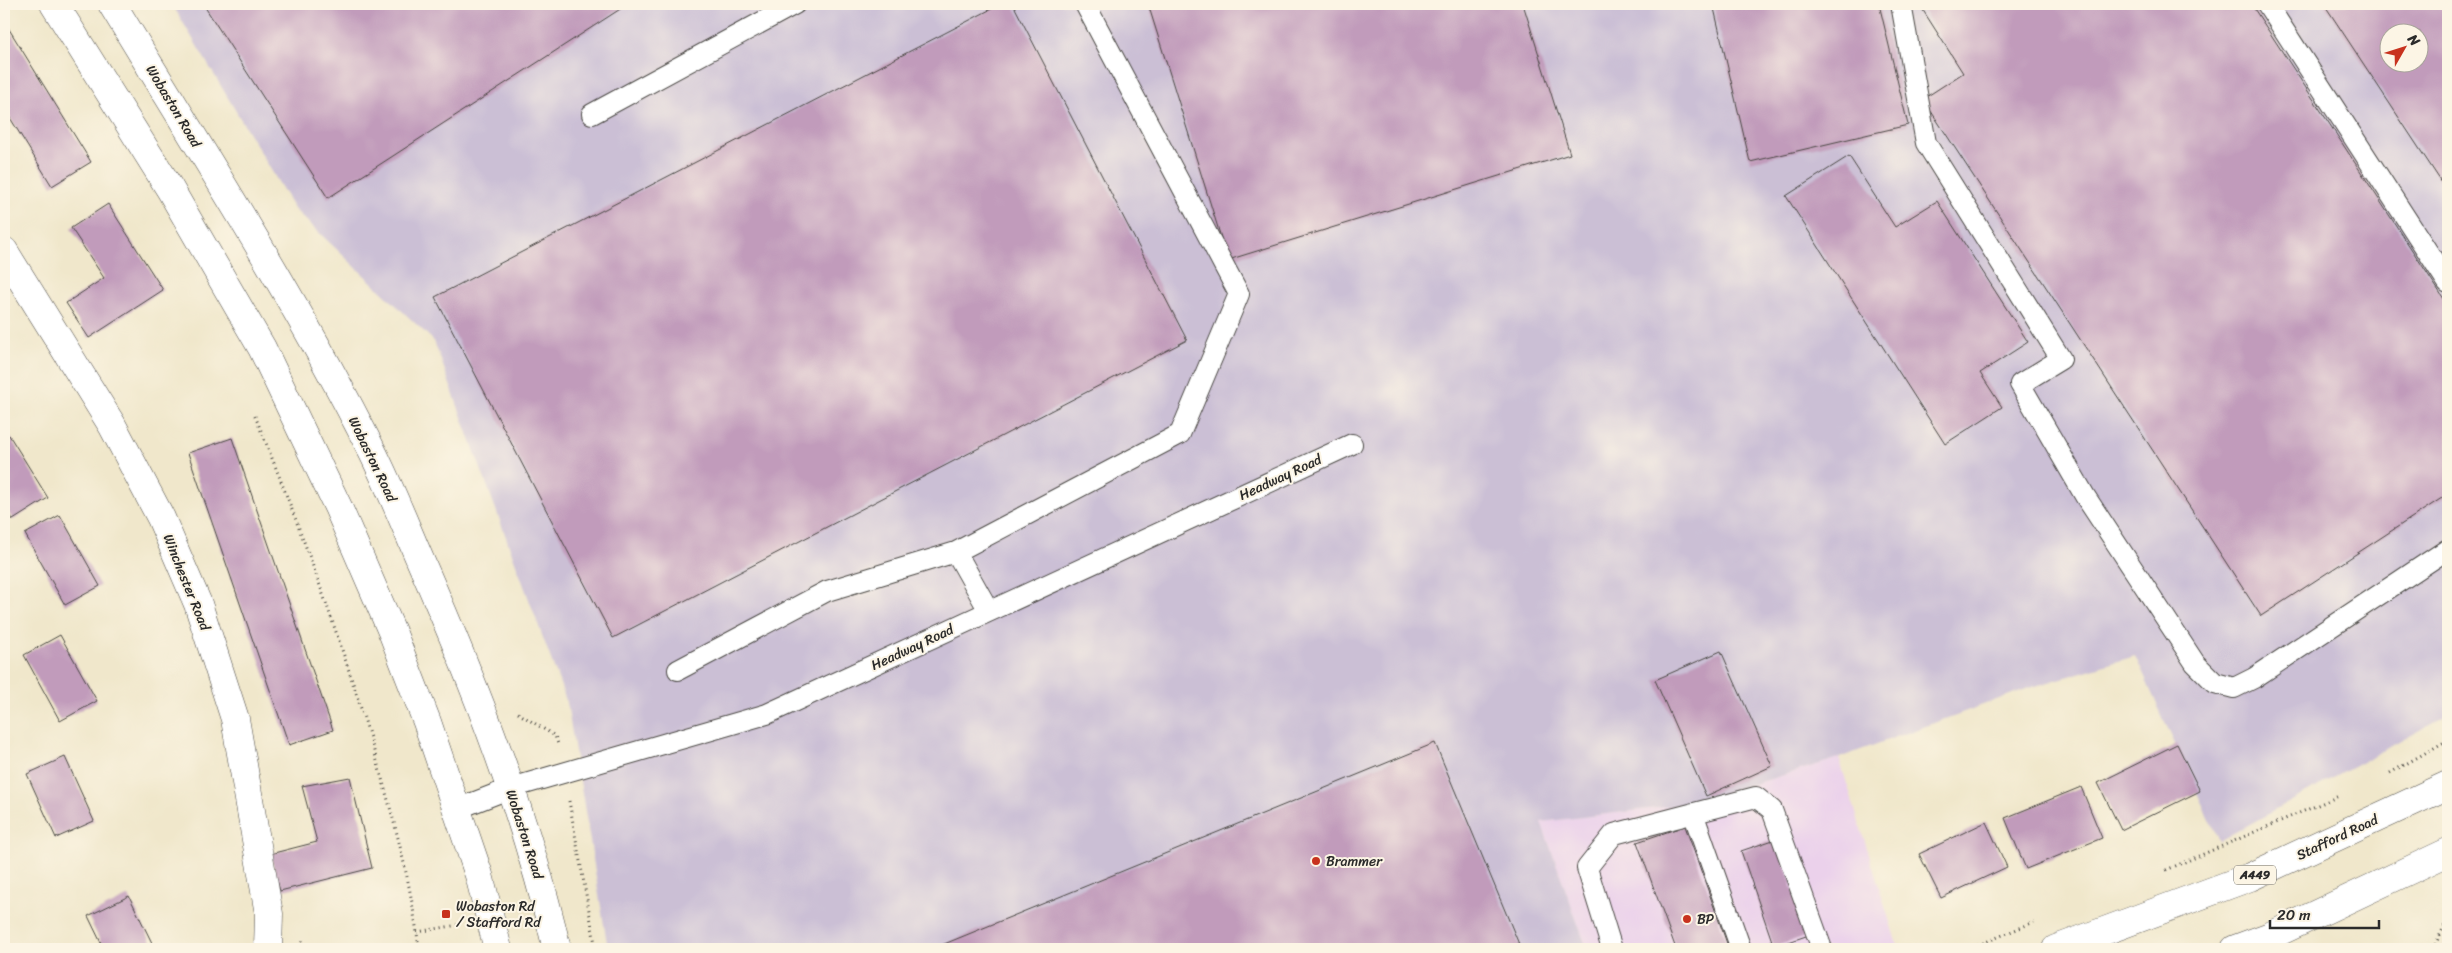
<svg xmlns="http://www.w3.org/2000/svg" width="2452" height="953" viewBox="0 0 2452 953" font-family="Sriracha,sans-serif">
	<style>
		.built { fill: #ebd1eb }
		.industrial { fill: #cbbfd5; fill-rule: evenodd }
		.building { fill: #c19bbb; fill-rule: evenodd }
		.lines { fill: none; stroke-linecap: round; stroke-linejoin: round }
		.service-casing { stroke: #494743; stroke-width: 22 }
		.minor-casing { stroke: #494743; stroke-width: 29 }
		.tertiary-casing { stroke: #494743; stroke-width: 29 }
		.trunk-casing { stroke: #494743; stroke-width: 29 }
		.path { stroke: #494743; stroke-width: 3; stroke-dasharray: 1 4; stroke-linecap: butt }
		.service { stroke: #fff; stroke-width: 20 }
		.minor { stroke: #fff; stroke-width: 28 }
		.tertiary { stroke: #fff; stroke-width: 28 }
		.trunk { stroke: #fff; stroke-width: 28 }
		.poi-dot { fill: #c8321e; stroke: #fcf5e5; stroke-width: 2 }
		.labels { text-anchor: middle; stroke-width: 4; stroke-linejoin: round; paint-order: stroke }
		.shield { fill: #fcf5e5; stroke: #6a6863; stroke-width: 1 }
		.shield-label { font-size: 12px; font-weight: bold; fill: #2b2b2b }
		.street-label { font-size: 14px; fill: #2b2b2b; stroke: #fcf5e5 }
		.poi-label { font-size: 14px; fill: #2b2b2b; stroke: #fcf5e5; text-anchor: start }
	</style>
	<rect width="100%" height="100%" fill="#fcf5e5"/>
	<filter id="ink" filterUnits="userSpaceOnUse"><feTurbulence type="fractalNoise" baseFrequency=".02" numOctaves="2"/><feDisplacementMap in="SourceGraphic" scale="10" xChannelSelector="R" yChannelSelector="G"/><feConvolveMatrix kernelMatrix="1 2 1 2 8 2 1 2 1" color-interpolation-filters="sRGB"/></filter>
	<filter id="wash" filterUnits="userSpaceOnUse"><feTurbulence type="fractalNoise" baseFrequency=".0096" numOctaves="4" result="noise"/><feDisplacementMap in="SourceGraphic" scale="20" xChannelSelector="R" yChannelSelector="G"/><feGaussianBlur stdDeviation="1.12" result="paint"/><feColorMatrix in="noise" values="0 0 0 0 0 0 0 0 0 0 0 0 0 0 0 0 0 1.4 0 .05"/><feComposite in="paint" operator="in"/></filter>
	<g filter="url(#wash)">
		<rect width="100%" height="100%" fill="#f0e7cb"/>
		<path class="built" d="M1839 758 1898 948 1587 949 1541 822 1689 804Z"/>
		<path class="industrial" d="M172 4H2448V715L2219 841 2135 656 2029 688 1839 758 1689 804 1541 822 1587 949H608L567 703 434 341 295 210ZM2390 32H2420V62H2390Z"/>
		<g id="blocks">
			<path class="building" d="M203 4H628L328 198Z
				M1001 4H1013L1187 340 613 638 435 297Z
				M1148 4H1523L1570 154 1228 260Z
				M1713 4H1879L1908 125 1750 162Z
				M1919 4H2251L2448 305V494L2261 616 1923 99 1963 73Z
				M2324 4H2448V192ZM2390 32H2420V62H2390Z
				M4 21 91 162 52 186 4 108Z
				M1849 156 1895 227 1937 201 2028 342 1980 373 2002 407 1945 444 1786 196Z
				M108 204 163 290 89 338 66 303 104 278 71 228Z
				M9 435 48 498 13 520 4 505V438Z
				M232 438 333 730 289 745 188 453Z
				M60 515 100 586 65 605 25 534Z
				M60 635 97 701 60 721 24 655Z
				M1721 651 1772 766 1706 796 1655 680Z
				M1435 743 1521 949H932L1284 805Z
				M2177 744 2200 791 2121 830 2098 783Z
				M65 757 94 821 56 838 27 774Z
				M350 777 372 868 280 891 270 854 317 842 302 786Z
				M2081 787 2102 838 2026 869 2005 818Z
				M1986 822 2007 867 1941 898 1919 854Z
				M1685 826 1729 949H1676L1637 842Z
				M1776 839 1809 935 1774 947 1741 851Z
				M129 896 155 949H104L88 916Z"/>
		</g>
	</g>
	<g filter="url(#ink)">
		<use href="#blocks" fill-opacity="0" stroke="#494743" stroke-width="1"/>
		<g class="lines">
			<defs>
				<path id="service" d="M1901 4 1926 143 2061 359 2020 384 2085 496 2195 663 2215 683 2234 688 2254 678 2448 549
					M2267 4 2448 283
					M592 114 795 4
					M989 611 956 552 1180 434 1239 294 1085 4
					M678 670 827 591 956 552
					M457 809 511 788 767 714 1352 444
					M1693 813 1741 949
					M1612 949 1587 868 1614 834 1756 797 1772 810 1822 949"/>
				<path id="minor" d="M4 251 112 425 161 518 198 604 235 719 269 914 268 949"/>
				<path id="tertiary" d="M54 4 170 189 262 348 338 507 393 634 427 722 479 875 498 949
					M112 4C201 151 295 297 372 451 390 487 405 525 421 562 476 687 526 816 557 949"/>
				<path id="trunk" d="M2056 949 2250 877 2448 785
					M2235 949 2270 936 2448 852"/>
			</defs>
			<use href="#service" class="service-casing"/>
			<use href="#minor" class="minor-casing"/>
			<use href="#tertiary" class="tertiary-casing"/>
			<use href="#trunk" class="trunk-casing"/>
			<path class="path" d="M255 416C300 526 340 637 374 751 393 816 411 881 419 949
				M518 713 555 736 558 744
				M2390 773 2448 740
				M569 801 596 949
				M2166 870 2339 796
				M417 932 458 925
				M302 941 311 949
				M1969 949 2034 922
				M2433 949 2448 919"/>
			<use href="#service" class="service"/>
			<use href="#minor" class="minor"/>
			<use href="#tertiary" class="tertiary"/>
			<use href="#trunk" class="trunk"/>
		</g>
	</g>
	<g class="poi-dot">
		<circle cx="1316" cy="861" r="5"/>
		<rect x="441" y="909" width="10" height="10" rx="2.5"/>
		<circle cx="1687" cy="919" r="5"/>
	</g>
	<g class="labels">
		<rect class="shield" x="2234" y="865.5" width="42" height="19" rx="4"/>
		<g class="shield-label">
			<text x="2255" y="879">A449</text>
		</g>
		<g class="street-label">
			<text transform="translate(174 106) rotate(59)" y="5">Wobaston Road</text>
			<text transform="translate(373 459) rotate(64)" y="5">Wobaston Road</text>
			<text transform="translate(1280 477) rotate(-25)" y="5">Headway Road</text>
			<text transform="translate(187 582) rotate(68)" y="5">Winchester Road</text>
			<text transform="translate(912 647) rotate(-25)" y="5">Headway Road</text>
			<text transform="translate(525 834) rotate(72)" y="5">Wobaston Road</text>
			<text transform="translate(2337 837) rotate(-25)" y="5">Stafford Road</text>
		</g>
		<g class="poi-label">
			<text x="1326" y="866">Brammer</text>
			<text x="456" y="911">Wobaston Rd<tspan x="456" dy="16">/ Stafford Rd</tspan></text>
			<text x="1697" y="924">BP</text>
		</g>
	</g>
	<rect width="2452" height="953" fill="none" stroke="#fcf5e5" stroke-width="20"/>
	<g transform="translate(2404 48) rotate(51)"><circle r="24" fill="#fcf5e5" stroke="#a8a49b"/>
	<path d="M0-4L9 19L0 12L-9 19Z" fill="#c8321e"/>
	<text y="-8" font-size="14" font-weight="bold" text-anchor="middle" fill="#2b2b2b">N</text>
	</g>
	<path d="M2270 920v8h109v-8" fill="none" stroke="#2b2b2b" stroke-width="2.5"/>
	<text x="2277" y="920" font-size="15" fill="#2b2b2b" stroke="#fcf5e5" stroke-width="4" paint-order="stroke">20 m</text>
</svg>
